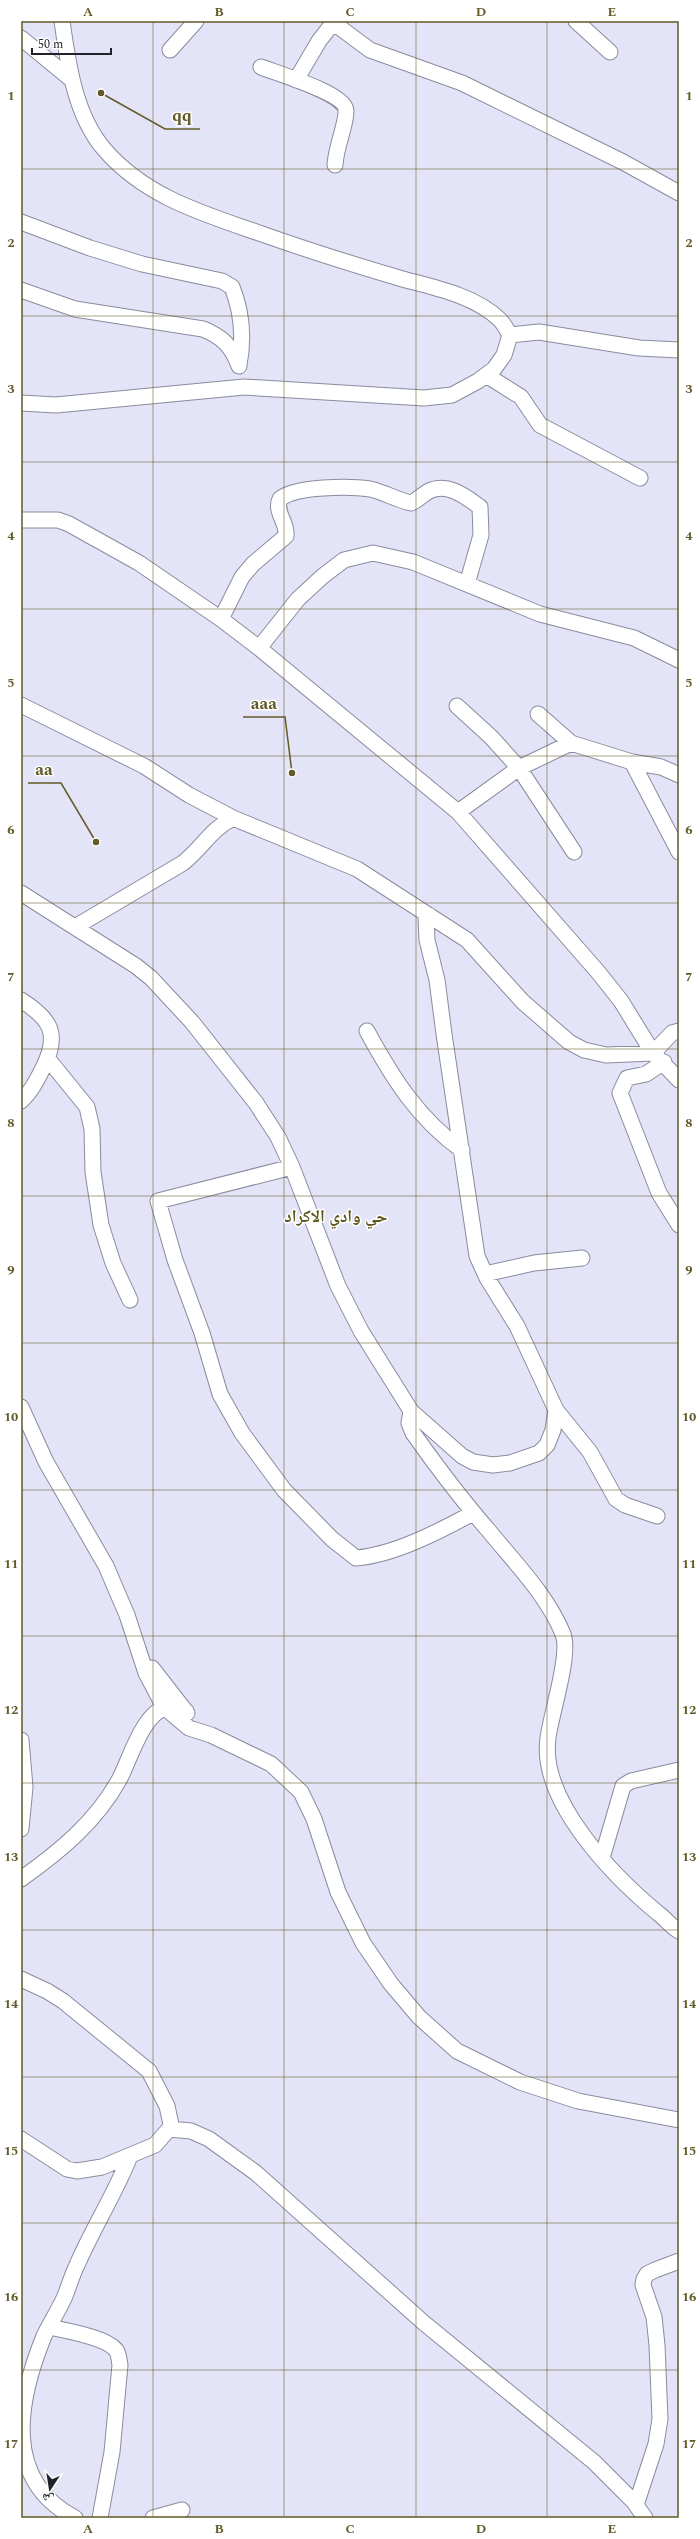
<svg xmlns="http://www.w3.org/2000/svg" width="700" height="2539" viewBox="0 0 700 2539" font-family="Spectral,'Noto Naskh Arabic',serif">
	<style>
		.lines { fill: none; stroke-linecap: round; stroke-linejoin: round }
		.minor-casing { stroke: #8b8b9e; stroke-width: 17 }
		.minor { stroke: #fff; stroke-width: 15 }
		.grid { fill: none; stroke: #625a27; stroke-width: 1; stroke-opacity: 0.55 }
		.labels { text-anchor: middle; stroke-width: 3; stroke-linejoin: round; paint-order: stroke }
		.neighbourhood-label { font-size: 17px; font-weight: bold; fill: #5e5518; stroke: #fff }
		.leader { fill: none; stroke: #625a27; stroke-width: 1.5 }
		.callout-dot { fill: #625a27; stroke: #fff; stroke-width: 1.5 }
		.callout-label { font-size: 17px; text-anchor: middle; font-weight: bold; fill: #625a27; stroke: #fff; stroke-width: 3; stroke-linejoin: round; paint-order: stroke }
		.neatline { fill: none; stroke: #625a27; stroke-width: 1.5 }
		.grid-label { font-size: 13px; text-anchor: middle; font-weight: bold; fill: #625a27 }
	</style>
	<rect width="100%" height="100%" fill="#e4e4f9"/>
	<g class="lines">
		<defs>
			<path id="minor" d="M331 21 370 50 462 83 623 162 679 193
				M576 21 610 52
				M21 38 72 80
				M170 50 196 21
				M261 67C276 73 347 94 346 111 346 126 336 146 335 165
				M296 80 319 41 333 23
				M21 222 90 248 142 264 222 281 232 287C242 312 244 339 239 365
				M21 290 75 309 203 329C223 337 232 347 239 366
				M510 335 539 332 639 348 679 350
				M486 375 521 397 540 425 640 478
				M21 403 56 405 244 387 424 398 452 395 478 381 494 369 504 355 510 335C507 330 504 324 500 320 477 297 437 288 406 280 358 266 310 251 262 234 204 214 145 197 104 149 75 115 68 64 62 21
				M21 520H58L69 524 139 563 221 619 259 648 458 812 598 972 621 1001 653 1053 679 1080
				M221 619 242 577 253 564 286 536C288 523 274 512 280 499 295 486 350 486 370 489 384 492 397 500 411 503 418 500 422 495 429 491 448 482 466 497 480 507L481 535 467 584
				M259 648 298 599 323 576 344 560 373 553 413 562 540 614 634 638 679 660
				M21 705 144 766 189 795 233 818 357 869 467 940 523 1002 569 1042 584 1050 606 1055 653 1053 672 1033 679 1031
				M457 706 491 737 519 768 574 852
				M538 714 571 743
				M632 762 679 852
				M458 812 519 768 571 743 632 762 661 767 679 775
				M21 893 136 966 151 978 192 1022 256 1103 278 1137 292 1167 338 1286 361 1331 411 1411 462 1456 473 1462 493 1465 510 1463 539 1453 547 1445 553 1430 556 1410 517 1326 487 1278 477 1256 444 1034 437 980 427 940 426 917 429 915
				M75 927 183 863C203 847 210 830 233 818
				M21 1000C51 1019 60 1034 43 1068 37 1080 31 1092 21 1101
				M367 1031C392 1077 418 1119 462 1150
				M48 1059 87 1107 92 1129 93 1172 101 1225 113 1263 130 1300
				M664 1062 646 1074 627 1078 620 1093 659 1193 679 1225
				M292 1167 158 1201 175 1260 202 1333 220 1394 242 1433 284 1490 332 1539 356 1558C394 1555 440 1531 473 1513
				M485 1274 534 1263 582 1258
				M21 1407 46 1462 106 1566 127 1615 146 1673 164 1707 189 1728 211 1735 271 1764 301 1792 314 1819 338 1892 363 1943 391 1984 419 2017 457 2051 520 2082 578 2101 679 2120
				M556 1410 590 1452 616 1499 625 1505 657 1516
				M411 1411 409 1423 413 1433C437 1467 462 1500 489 1531 515 1563 547 1595 563 1634 571 1654 551 1714 548 1738 539 1801 614 1877 659 1914 666 1919 671 1927 679 1931
				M152 1668 187 1713
				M21 1740 25 1787 21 1829
				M602 1858 623 1786 631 1781 679 1770
				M21 1879C59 1852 96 1822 119 1780 130 1760 143 1711 168 1707L186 1711
				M21 1979 47 1991 63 2001 149 2071 167 2106 172 2129
				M21 2139 67 2169 77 2171 102 2167 155 2145 169 2129 191 2131 209 2139 256 2173 424 2323 594 2462 634 2502 645 2518
				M50 2327C66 2331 106 2337 116 2350 119 2354 119 2360 120 2365L112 2452 100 2518
				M636 2505 656 2444 660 2419 657 2345 654 2317 643 2285 644 2279 647 2274 655 2270 679 2261
				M75 2518C2 2480 18 2400 44 2336 50 2323 59 2310 65 2296 69 2286 72 2275 77 2265 93 2228 115 2194 130 2156
				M153 2518 182 2510"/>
		</defs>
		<use href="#minor" class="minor-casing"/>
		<use href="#minor" class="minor"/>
	</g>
	<path class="grid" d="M153 21V2518M284 21V2518M416 21V2518M547 21V2518M21 169H679M21 316H679M21 462H679M21 609H679M21 756H679M21 903H679M21 1049H679M21 1196H679M21 1343H679M21 1490H679M21 1636H679M21 1783H679M21 1930H679M21 2077H679M21 2223H679M21 2370H679"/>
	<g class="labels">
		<g class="neighbourhood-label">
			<text x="336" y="1222">حي وادي الاكراد</text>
		</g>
	</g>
	<path class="leader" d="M101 93L165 129H200M292 773L285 717H243M96 842L61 783H28"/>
	<g class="callout-dot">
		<circle cx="101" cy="93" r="4"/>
		<circle cx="292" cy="773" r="4"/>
		<circle cx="96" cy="842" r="4"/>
	</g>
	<g class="callout-label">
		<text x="182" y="121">qq</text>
		<text x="264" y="709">aaa</text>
		<text x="44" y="775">aa</text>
	</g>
	<rect width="700" height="2539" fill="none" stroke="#ffffff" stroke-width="44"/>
	<g transform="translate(50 2489) rotate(192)" stroke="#ffffff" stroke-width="3" paint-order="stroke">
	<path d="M0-3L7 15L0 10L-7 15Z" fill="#22222a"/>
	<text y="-6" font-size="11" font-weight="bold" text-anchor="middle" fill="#22222a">ش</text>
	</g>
	<path d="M32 48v6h79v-6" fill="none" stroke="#22222a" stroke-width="2"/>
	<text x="38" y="48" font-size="12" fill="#22222a" stroke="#ffffff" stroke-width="3" paint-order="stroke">50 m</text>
	<rect x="22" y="22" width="656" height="2495" class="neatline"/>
	<g class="grid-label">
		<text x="88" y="16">A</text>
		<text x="219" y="16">B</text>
		<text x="350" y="16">C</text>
		<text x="481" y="16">D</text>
		<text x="612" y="16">E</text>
		<text x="11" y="100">1</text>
		<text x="689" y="100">1</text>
		<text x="11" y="247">2</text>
		<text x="689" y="247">2</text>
		<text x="11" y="393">3</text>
		<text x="689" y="393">3</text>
		<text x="11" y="540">4</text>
		<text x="689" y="540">4</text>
		<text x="11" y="687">5</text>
		<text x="689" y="687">5</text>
		<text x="11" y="834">6</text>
		<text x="689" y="834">6</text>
		<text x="11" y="981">7</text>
		<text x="689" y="981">7</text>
		<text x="11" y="1127">8</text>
		<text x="689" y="1127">8</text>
		<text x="11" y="1274">9</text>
		<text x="689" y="1274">9</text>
		<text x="11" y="1421">10</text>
		<text x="689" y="1421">10</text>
		<text x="11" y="1568">11</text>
		<text x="689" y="1568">11</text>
		<text x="11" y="1714">12</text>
		<text x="689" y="1714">12</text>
		<text x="11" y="1861">13</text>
		<text x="689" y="1861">13</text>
		<text x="11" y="2008">14</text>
		<text x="689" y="2008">14</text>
		<text x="11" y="2155">15</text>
		<text x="689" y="2155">15</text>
		<text x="11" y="2301">16</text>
		<text x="689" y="2301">16</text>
		<text x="11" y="2448">17</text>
		<text x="689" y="2448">17</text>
		<text x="88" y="2533">A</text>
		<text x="219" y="2533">B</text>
		<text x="350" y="2533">C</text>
		<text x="481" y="2533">D</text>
		<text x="612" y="2533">E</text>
	</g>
</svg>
